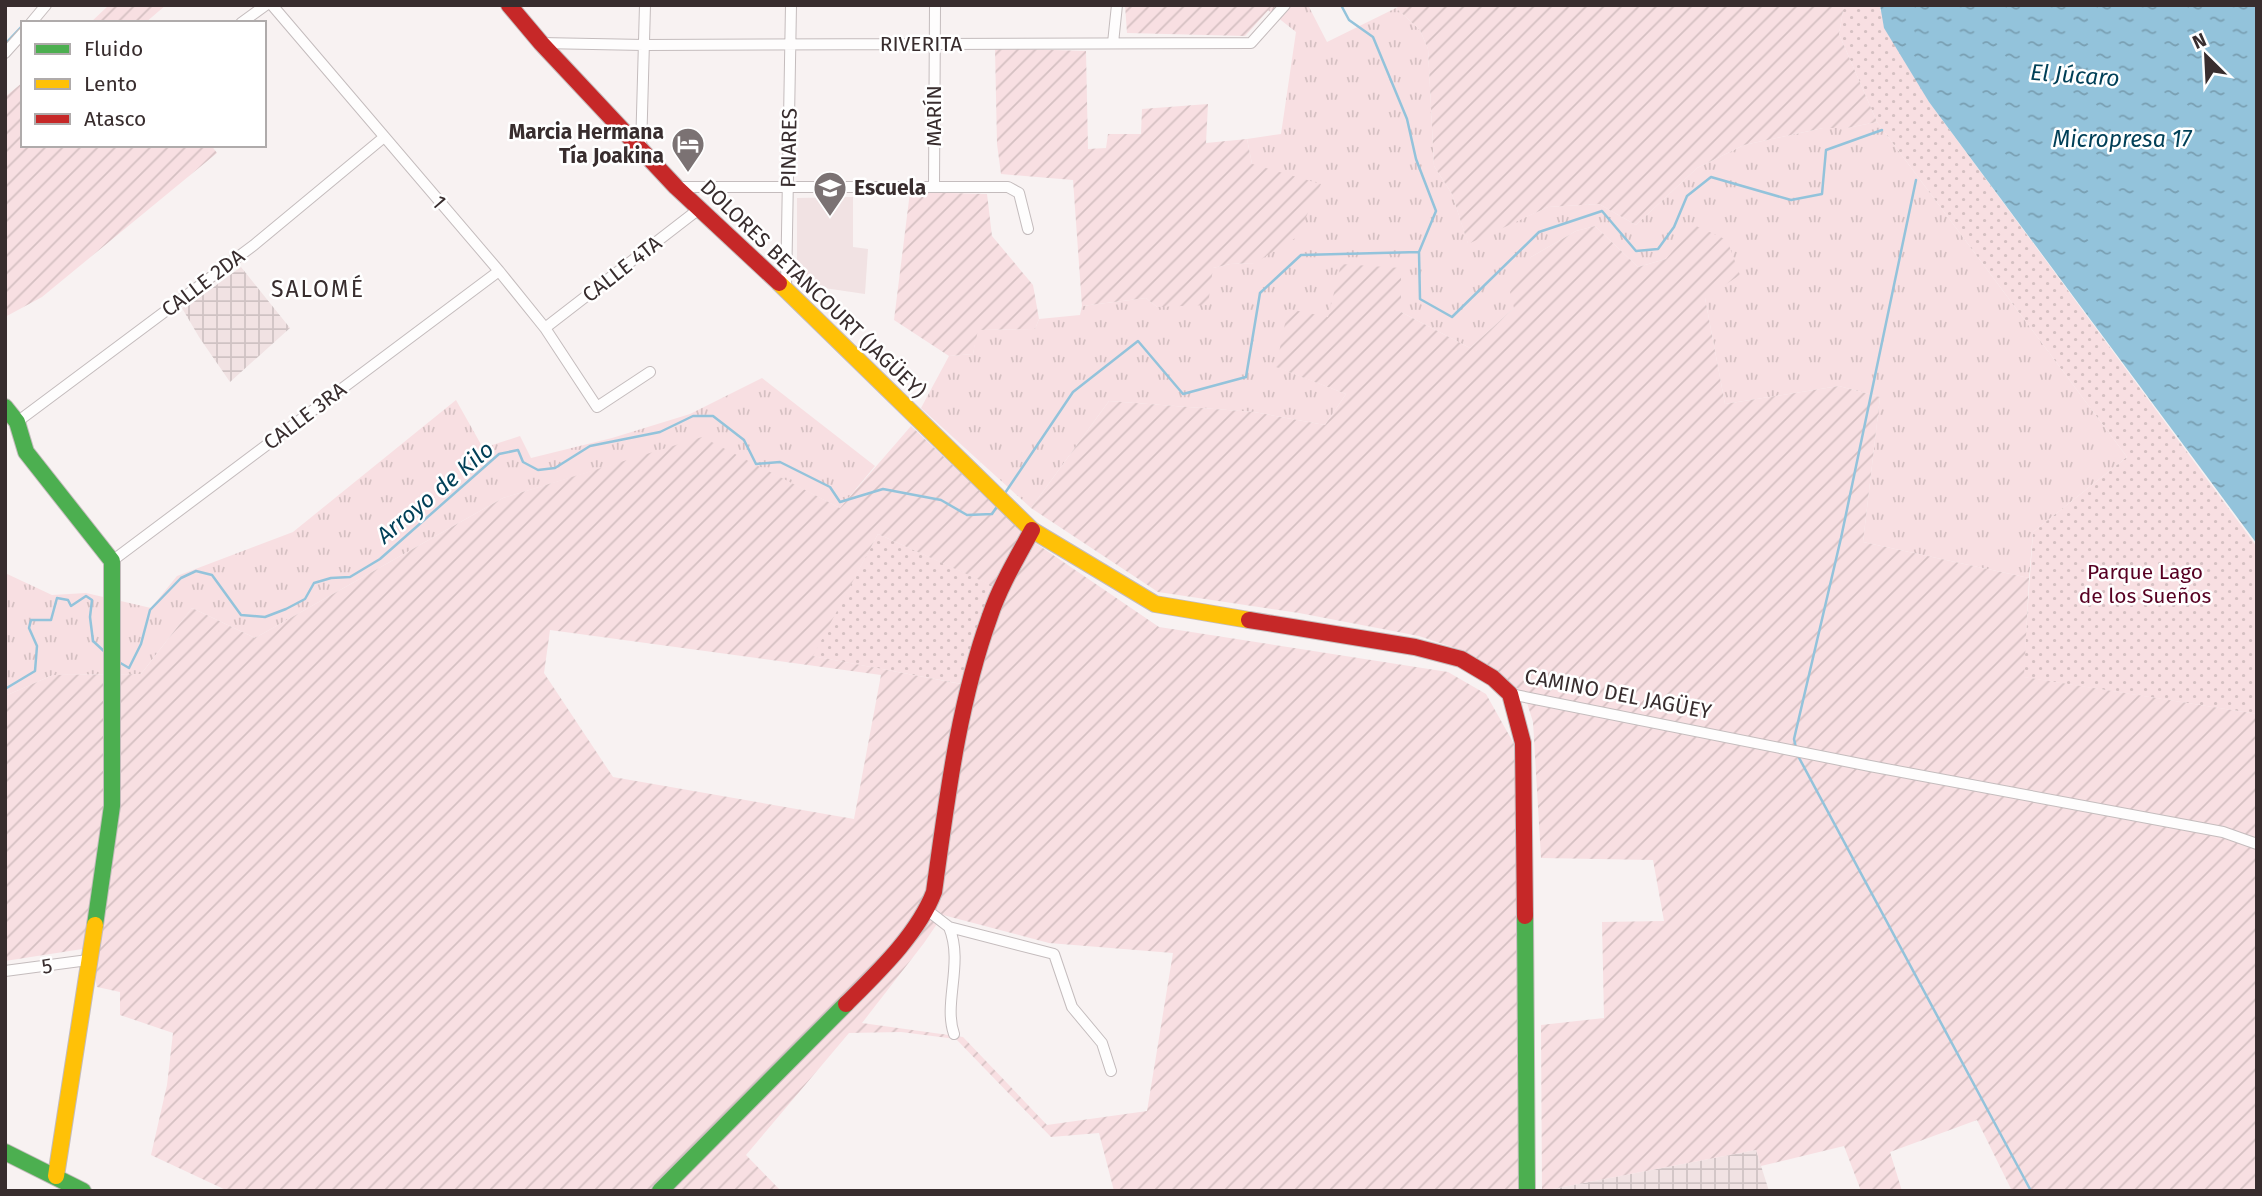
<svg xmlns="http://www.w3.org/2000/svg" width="2262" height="1196" viewBox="0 0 2262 1196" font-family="'Fira Sans',sans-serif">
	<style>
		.built { fill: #f1e2e3 }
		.industrial { fill: url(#industrial-grid) }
		.grass { fill: url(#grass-tufts) }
		.park { fill: url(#park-dots) }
		.garden { fill: url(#garden-furrows); fill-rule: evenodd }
		.water { fill: url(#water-ripples) }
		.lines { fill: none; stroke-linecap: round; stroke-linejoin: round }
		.stream { stroke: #93c3db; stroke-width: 2.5 }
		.street-casing { stroke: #c4bcbd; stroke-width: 12 }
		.fast-casing { stroke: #c4bcbd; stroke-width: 18 }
		.slow-casing { stroke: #c4bcbd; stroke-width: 18 }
		.jam-casing { stroke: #c4bcbd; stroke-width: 18 }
		.street { stroke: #fefdfd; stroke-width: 10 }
		.fast { stroke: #4caf50; stroke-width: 16 }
		.slow { stroke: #ffc107; stroke-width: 16 }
		.jam { stroke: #c62828; stroke-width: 16 }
		.labels { text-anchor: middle; stroke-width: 5; stroke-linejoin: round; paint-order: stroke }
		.street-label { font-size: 21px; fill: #382d2e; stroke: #fff }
		.poi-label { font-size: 21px; font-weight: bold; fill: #382d2e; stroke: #fff; text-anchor: end }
		.park-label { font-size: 21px; fill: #570022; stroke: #fff }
		.water-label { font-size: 23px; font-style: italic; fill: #003f57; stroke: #fff }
		.neighbourhood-label { font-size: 23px; letter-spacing: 2px; fill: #382d2e; stroke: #fff }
	</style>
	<defs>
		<pattern id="industrial-grid" width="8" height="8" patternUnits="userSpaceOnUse" patternTransform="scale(1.75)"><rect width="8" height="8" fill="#f1e2e3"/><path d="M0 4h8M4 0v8" fill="none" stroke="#cfc2c3"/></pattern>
		<pattern id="grass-tufts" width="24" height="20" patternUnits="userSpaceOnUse" patternTransform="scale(1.75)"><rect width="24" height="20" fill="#f8dfe2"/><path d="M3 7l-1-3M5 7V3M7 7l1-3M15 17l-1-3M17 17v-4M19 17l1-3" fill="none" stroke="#d5c0c2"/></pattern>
		<pattern id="park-dots" width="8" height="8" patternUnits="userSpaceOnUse" patternTransform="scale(1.75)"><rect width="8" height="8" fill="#f8dfe2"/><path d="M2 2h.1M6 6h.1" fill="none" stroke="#d5c0c2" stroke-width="1.8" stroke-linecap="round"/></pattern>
		<pattern id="garden-furrows" width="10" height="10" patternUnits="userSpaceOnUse" patternTransform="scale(1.75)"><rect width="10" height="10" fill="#f8dfe2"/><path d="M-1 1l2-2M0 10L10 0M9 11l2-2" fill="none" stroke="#d5c0c2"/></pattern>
		<pattern id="water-ripples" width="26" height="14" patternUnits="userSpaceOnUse" patternTransform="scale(1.75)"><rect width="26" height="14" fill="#93c3db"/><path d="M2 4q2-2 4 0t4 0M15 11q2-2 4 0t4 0" fill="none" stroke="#799fb2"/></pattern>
	</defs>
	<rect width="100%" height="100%" fill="#f8f2f2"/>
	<path class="built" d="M853 197V247L868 249 865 294 797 284V198Z"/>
	<path class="industrial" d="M241 267 290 328 230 382 199 337 182 308 200 297Z
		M1756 1150 1769 1191H1542Z"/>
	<path class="grass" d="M1273 5H1308L1327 42 1396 8 1420 30 1428 49 1434 166 1452 194 1468 243 1548 207 1599 204 1636 225 1697 168 1744 145 1823 128H1847L1877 122 2127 457 2033 532 2029 578 1863 542 1880 397 1839 386 1725 404 1705 298 1666 259 1638 267 1595 226 1576 231 1531 257 1514 308 1470 348 1401 312 1328 318 1277 367 1346 394 1325 425 1254 412 1109 401 1031 508 921 408 949 356 973 354 977 330 1035 329 1039 319 1080 315 1082 306 1146 298 1157 307 1213 268 1230 264 1255 263 1252 164 1247 139 1281 134 1296 32 1268 10Z
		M762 378 875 466 840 508 702 438 503 498 255 638 192 608 141 674 53 675 5 696V573L52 595 86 593 151 608 177 576 293 532 456 400 483 448 520 436 531 458 612 438 690 414Z"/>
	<path class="park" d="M1844 5H1880V10L1929 102 2257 547V714L2023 677 2033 532 2127 457 1877 122 1839 34Z
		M878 534 994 586 962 684 812 656Z"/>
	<path class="garden" d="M109 5H166L145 23H90Z
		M1125 5H1273L1245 36 1127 33Z
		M1402 5H1844L1839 34 1877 122 1847 128H1823L1744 145 1697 168 1636 225 1599 204 1548 207 1468 244 1452 194 1434 166 1428 49 1420 30 1396 8Z
		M995 48 1086 51 1088 149 1106 148 1108 134H1141L1142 109 1208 104 1206 143 1247 139 1252 164 1321 184 1297 237 1255 263 1230 264 1213 268 1208 305 1157 307 1146 298 1082 306 1073 180 1001 174 997 144Z
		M23 82V145H211L217 153 42 297 5 317V97Z
		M910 192 987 194 992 236 1033 285 1039 319 1035 329 978 330 973 354 949 356 894 320Z
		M1694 225 1727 240 1740 275 1705 298 1725 404 1839 386 1880 397 1863 542 2029 578 2024 677 2257 714V1191H2012L1977 1120 1890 1152 1902 1191H1861L1844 1146 1761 1166 1756 1150 1542 1191 1541 1025 1604 1018 1602 922 1664 921 1653 860 1541 858 1533 722 1524 693 1464 651 1419 636 1299 613 1158 592 1031 508 1109 401 1254 412 1325 425 1346 394 1276 367 1288 309 1328 317 1341 264 1401 268V312L1470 348 1514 308 1510 292 1531 257 1576 231 1595 226 1638 267 1666 259Z
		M911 426 1034 542 1159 627 1448 672 1486 694 1518 751 1516 895 1521 1191H1114L1099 1133 1051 1137 956 1039 901 1032 849 1033 746 1155 781 1191H228L151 1155 167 1085 173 1033 120 1015V992L97 987 89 948 5 961V696L53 675 141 674 192 608 255 638 503 498 702 437 840 508ZM878 534 993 586 961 684 813 656ZM550 630 881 675 854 819 613 777 544 673ZM943 915 1049 943 1173 953 1147 1111 1047 1125 963 1037 862 1023 924 943Z"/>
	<path class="water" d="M1880 5H2257V544L1929 102 1884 28Z"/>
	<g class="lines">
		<path class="stream" d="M1341 5 1349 20 1373 37 1407 119 1416 159 1436 211 1419 252
			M5 44 23 25
			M1005 493 1073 392 1138 341 1183 394 1246 377 1260 293 1301 255 1419 252 1420 299 1452 317 1539 232 1602 211 1636 251 1658 249 1674 227 1687 196 1711 177 1791 200 1822 194 1826 150 1882 130
			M117 661 129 668 141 644 150 610 181 578 196 571 212 575 241 615 265 617 286 609 305 599 314 583 331 578 350 577 380 559 499 454 518 450 523 462 538 470 555 468 590 446 660 432 693 416H713L744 440 756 464 780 462 830 487 840 502 883 489 941 500 967 515 992 514 998 505
			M5 689 35 671 37 646 29 628 31 620H51L57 598 68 600 71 606 86 596 92 600 90 617 93 641 106 653
			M1796 748 1794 739 1841 538 1916 180
			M1797 754 2031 1191"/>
		<defs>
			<path id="street" d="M272 5 499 271 545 328 597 407 650 372
				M31 23 46 5
				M241 23 266 5
				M541 43 644 45 1251 43 1285 5
				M1113 43 1117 5
				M5 53 23 33
				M641 150 645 5
				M934 186 935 5
				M676 187H1008L1019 193 1028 229
				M786 290 791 5
				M545 328 699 209
				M17 422 254 245 383 138
				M112 561 499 271
				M1510 694 1870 766 2223 832 2257 844
				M927 910 949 927 1054 954 1072 1007 1102 1043 1111 1071
				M949 927C964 963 943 1003 954 1034
				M5 971 88 960"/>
			<path id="fast" d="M5 407 17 422 26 452 112 561V806L95 925
				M1525 916 1527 1191
				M5 1152 83 1191
				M660 1191 846 1004"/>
			<path id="slow" d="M779 283 1032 530 1155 604 1249 620
				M56 1176 95 925"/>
			<path id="jam" d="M509 5 541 43 676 187 779 283
				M1249 620 1415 647 1461 659 1493 678 1510 694 1523 743 1525 916
				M846 1004C878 972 918 934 934 892 947 799 958 705 990 616 1000 586 1017 558 1032 530"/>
		</defs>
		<use href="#street" class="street-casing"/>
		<use href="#fast" class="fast-casing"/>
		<use href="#slow" class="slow-casing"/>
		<use href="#jam" class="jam-casing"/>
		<use href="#street" class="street"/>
		<use href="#fast" class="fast"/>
		<use href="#slow" class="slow"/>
		<use href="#jam" class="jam"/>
	</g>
	<defs>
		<symbol id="hotel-pin" viewBox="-11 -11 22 30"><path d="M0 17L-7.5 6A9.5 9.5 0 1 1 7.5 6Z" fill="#7b7273" stroke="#fff"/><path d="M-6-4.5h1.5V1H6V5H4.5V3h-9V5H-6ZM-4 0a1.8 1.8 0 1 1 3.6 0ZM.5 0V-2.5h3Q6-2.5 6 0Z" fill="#fff"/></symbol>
		<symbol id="school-pin" viewBox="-11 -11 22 30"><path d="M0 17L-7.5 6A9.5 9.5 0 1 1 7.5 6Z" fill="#7b7273" stroke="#fff"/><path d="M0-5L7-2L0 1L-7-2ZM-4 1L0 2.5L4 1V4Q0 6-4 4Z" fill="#fff"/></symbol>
	</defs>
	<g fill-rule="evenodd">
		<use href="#hotel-pin" x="669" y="125" width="38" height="52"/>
		<use href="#school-pin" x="811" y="169" width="38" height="52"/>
	</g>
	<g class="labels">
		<g class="street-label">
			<text x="921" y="51">RIVERITA</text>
			<text transform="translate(934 116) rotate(-90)" y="7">MARÍN</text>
			<text transform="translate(789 148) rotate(-89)" y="7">PINARES</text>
			<text transform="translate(439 202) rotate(49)" y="7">1</text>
			<text transform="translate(622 269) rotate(-38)" y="7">CALLE 4TA</text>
			<text transform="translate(203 283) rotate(-37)" y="7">CALLE 2DA</text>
			<text transform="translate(813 289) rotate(44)" y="7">DOLORES BETANCOURT (JAGÜEY)</text>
			<text transform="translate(305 416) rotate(-37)" y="7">CALLE 3RA</text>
			<text transform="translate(1618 694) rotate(11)" y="7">CAMINO DEL JAGÜEY</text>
			<text transform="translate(47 966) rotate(-8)" y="7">5</text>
		</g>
		<g class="poi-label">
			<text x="664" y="139">Marcia Hermana<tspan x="664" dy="24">Tía Joakina</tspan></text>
			<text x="854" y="195" text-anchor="start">Escuela</text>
		</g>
		<g class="park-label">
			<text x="2145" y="579">Parque Lago<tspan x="2145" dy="24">de los Sueños</tspan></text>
		</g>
		<g class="water-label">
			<text transform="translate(2075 75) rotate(4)" y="8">El Júcaro</text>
			<text x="2122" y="147">Micropresa 17</text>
			<text transform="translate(435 492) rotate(-40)" y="8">Arroyo de Kilo</text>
		</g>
		<g class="neighbourhood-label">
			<text x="318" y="297">SALOMÉ</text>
		</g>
	</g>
	<rect width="2262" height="1196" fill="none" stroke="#382d2e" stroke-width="14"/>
	<rect x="21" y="21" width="245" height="126" fill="#ffffff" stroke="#afabab" stroke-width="2"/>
	<rect x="35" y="44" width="35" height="10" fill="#4caf50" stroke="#afabab" stroke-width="2"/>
	<text x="84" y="56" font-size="21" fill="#382d2e">Fluido</text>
	<rect x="35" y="79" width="35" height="10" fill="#ffc107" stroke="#afabab" stroke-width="2"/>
	<text x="84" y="91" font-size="21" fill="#382d2e">Lento</text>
	<rect x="35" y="114" width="35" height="10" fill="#c62828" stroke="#afabab" stroke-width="2"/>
	<text x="84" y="126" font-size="21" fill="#382d2e">Atasco</text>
	<g transform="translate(2206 56) rotate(336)" stroke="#ffffff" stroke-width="5" paint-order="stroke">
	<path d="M0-5L12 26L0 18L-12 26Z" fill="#382d2e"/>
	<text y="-10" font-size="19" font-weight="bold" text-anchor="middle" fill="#382d2e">N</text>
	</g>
</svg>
